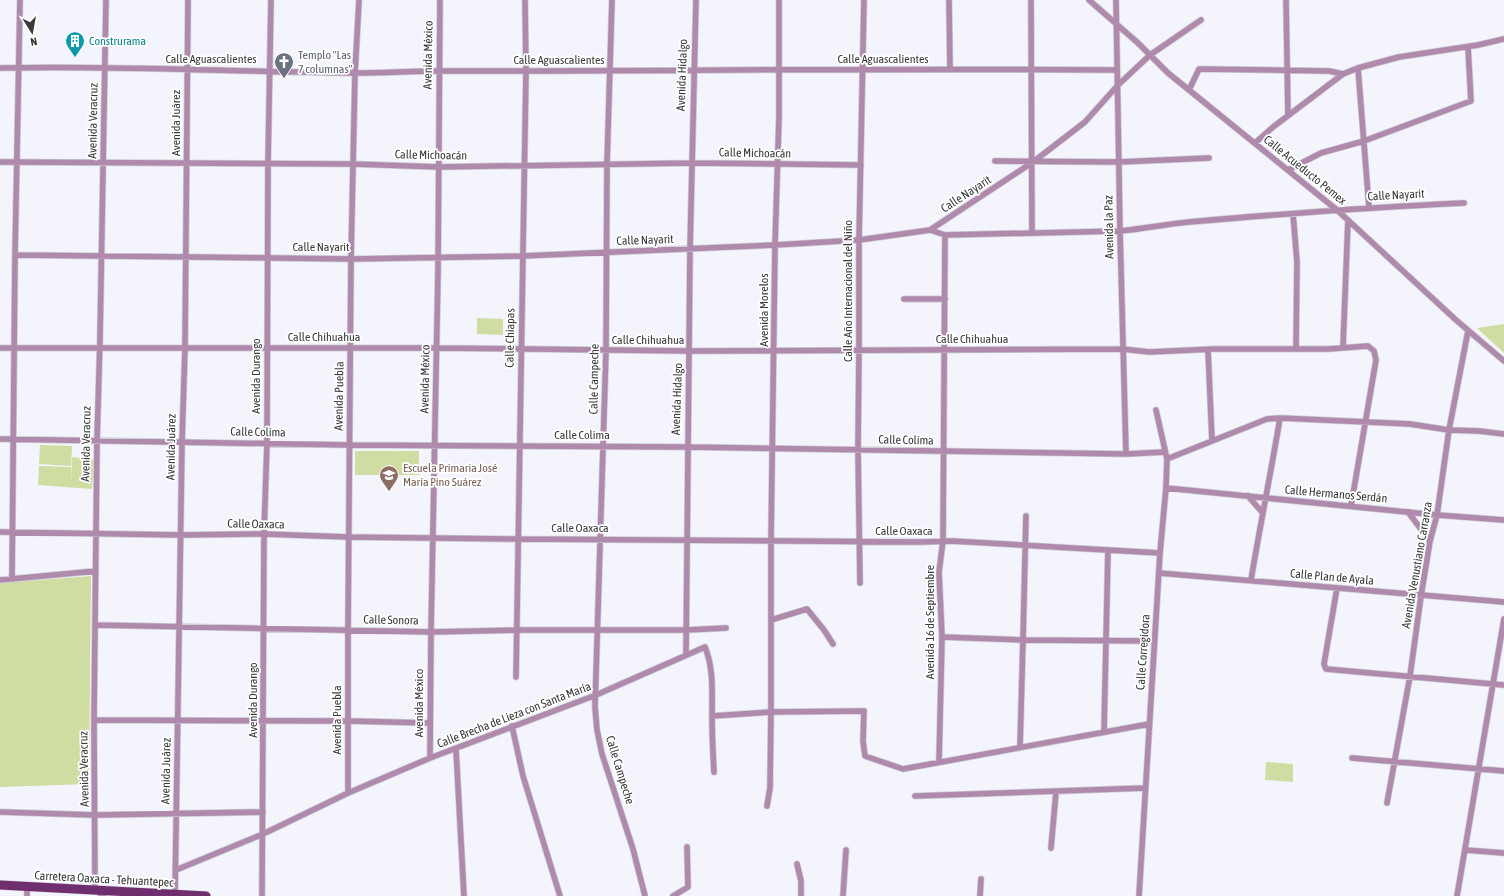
<svg xmlns="http://www.w3.org/2000/svg" width="1504" height="896" viewBox="0 0 1504 896" font-family="'Asap Condensed',sans-serif">
	<style>
		.green { fill: #d0dda2 }
		.lines { fill: none; stroke-linecap: round; stroke-linejoin: round }
		.street-casing { stroke: #cfd0d6; stroke-width: 7 }
		.primary-casing { stroke: #cfd0d6; stroke-width: 10 }
		.street { stroke: #af8aad; stroke-width: 5.5 }
		.primary { stroke: #6f2f6e; stroke-width: 9 }
		.labels { text-anchor: middle; stroke-width: 3.5; stroke-linejoin: round; paint-order: stroke }
		.culture-label { font-size: 12px; fill: #0d838f; stroke: #fff; text-anchor: start }
		.worship-label { font-size: 12px; fill: #5b616d; stroke: #fff; text-anchor: start }
		.street-label { font-size: 12px; fill: #3a3a3d; stroke: #fff }
		.education-label { font-size: 12px; fill: #785e54; stroke: #fff; text-anchor: start }
	</style>
	<rect width="100%" height="100%" fill="#f4f5fc"/>
	<path class="green" d="M477 318 503 319V335L477 334Z
		M1504 324V353L1477 328Z
		M40 445 72 446 71 466 39 464Z
		M355 451H419V475H355Z
		M72 457 94 459 92 489 38 485 39 466 71 467V481Z
		M91 576 89 784 0 787V583Z
		M1266 762 1293 764V782L1265 780Z"/>
	<g class="lines">
		<defs>
			<path id="street" d="M612 0 607 164 606 351 595 707 597 730 602 754 633 849 645 896
				M949 0 950 69
				M1031 0 1032 233
				M1089 0 1138 43 1168 73 1337 210 1456 320 1504 361
				M1116 0 1120 231 1126 454
				M1286 0 1288 115
				M0 68C118 65 236 72 354 73 384 73 414 71 443 71 668 71 893 68 1117 70
				M1358 68 1369 207
				M1189 90 1199 69 1329 71 1343 74
				M1255 143 1273 127 1343 74 1358 68 1399 57 1478 45 1504 39
				M995 161 1119 162 1209 158
				M0 162 353 164 439 167 691 163 861 165
				M1288 170 1321 153 1364 141 1471 101 1468 47
				M1293 214 1297 262 1296 349
				M930 230 945 235 1120 231C1143 229 1166 224 1189 222 1281 214 1372 207 1464 203
				M15 255 351 259 522 256 775 245 859 240 930 230 1033 162 1085 122 1118 85 1150 55 1201 20
				M904 299H945
				M1343 347 1348 220
				M0 348H436L690 351 1123 349 1149 352 1213 349H1328L1368 346 1374 351 1376 360 1351 506
				M1208 350 1212 440
				M0 439 349 445 687 447 1126 454 1165 452
				M1167 459 1267 419 1280 418 1410 424 1449 430 1479 431 1504 434
				M1166 488 1437 515 1504 520
				M1248 496 1262 512
				M1408 512 1430 541
				M0 532 180 535 264 534 348 537 518 539 921 542 952 541 1160 553
				M1159 573 1504 602
				M12 579 15 255 20 0
				M0 580 96 571
				M1251 580C1260 526 1271 472 1280 418
				M860 583 858 450 859 350V240L864 0
				M1337 588 1324 664 1326 669 1504 685
				M771 620 807 609 824 630 833 644
				M95 625 431 632 517 630H686L726 628
				M942 637 1023 640 1154 641
				M686 655 690 250 696 0
				M516 677 526 71 525 0
				M712 716 771 712 864 711 863 741 865 756 903 769 1149 724
				M94 720 349 721 429 723
				M512 726 523 776 560 896
				M1104 732 1108 550
				M1020 747 1023 640 1026 516
				M456 749 464 896
				M430 758 431 632 438 272 440 0
				M1352 758 1504 771
				M939 762 942 637 939 572 943 541 945 235
				M348 793V630L351 259 355 73 359 0
				M915 796 1145 788
				M1387 803 1410 676 1421 596 1430 541 1437 515 1449 430 1468 331
				M767 806 770 788 771 712V542L775 245 779 117V0
				M0 812 95 815 263 812
				M1051 848 1056 792
				M1465 850 1504 853
				M797 864 801 881V896
				M176 870 263 834 348 793 430 758 596 695 705 647C714 669 712 693 712 717 712 735 713 754 714 772
				M27 886V896
				M175 895 182 442 185 348 188 0
				M103 896 95 889 94 720 97 441 100 339 106 0
				M262 896 264 534 267 443 268 163 271 0
				M673 896 688 887 687 847
				M843 896 846 850
				M980 896 981 879
				M1139 896 1160 553 1166 488 1167 459 1156 410
				M1457 896 1504 619"/>
			<path id="primary" d="M0 885 206 896"/>
		</defs>
		<use href="#street" class="street-casing"/>
		<use href="#primary" class="primary-casing"/>
		<use href="#street" class="street"/>
		<use href="#primary" class="primary"/>
	</g>
	<defs>
		<symbol id="building-pin" viewBox="-11 -11 22 30"><path d="M0 17L-7.5 6A9.5 9.5 0 1 1 7.5 6Z" fill="#0f9aa8" stroke="#fff"/><path d="M-4-6H4V6H1V3H-1V6H-4ZM-2.5-4.3h1.7v1.8h-1.7ZM.8-4.3h1.7v1.8H.8ZM-2.5-1h1.7V.8h-1.7ZM.8-1h1.7V.8H.8Z" fill="#fff"/></symbol>
		<symbol id="church-pin" viewBox="-11 -11 22 30"><path d="M0 17L-7.5 6A9.5 9.5 0 1 1 7.5 6Z" fill="#6b7280" stroke="#fff"/><path d="M-1.2-6h2.4v3.5h3.3v2.4h-3.3V6h-2.4V-.1h-3.3v-2.4h3.3Z" fill="#fff"/></symbol>
		<symbol id="school-pin" viewBox="-11 -11 22 30"><path d="M0 17L-7.5 6A9.5 9.5 0 1 1 7.5 6Z" fill="#8d6e63" stroke="#fff"/><path d="M0-5L7-2L0 1L-7-2ZM-4 1L0 2.5L4 1V4Q0 6-4 4Z" fill="#fff"/></symbol>
	</defs>
	<g fill-rule="evenodd">
		<use href="#building-pin" x="64" y="30" width="22" height="30"/>
		<use href="#church-pin" x="273" y="51" width="22" height="30"/>
		<use href="#school-pin" x="378" y="464" width="22" height="30"/>
	</g>
	<g class="labels">
		<g class="culture-label">
			<text x="89" y="45">Construrama</text>
		</g>
		<g class="worship-label">
			<text x="298" y="59">Templo "Las<tspan x="298" dy="14">7 columnas"</tspan></text>
		</g>
		<g class="street-label">
			<text transform="translate(428 55) rotate(-89)" y="4">Avenida México</text>
			<text x="211" y="63">Calle Aguascalientes</text>
			<text x="883" y="63">Calle Aguascalientes</text>
			<text x="559" y="64">Calle Aguascalientes</text>
			<text transform="translate(682 75) rotate(-88)" y="4">Avenida Hidalgo</text>
			<text transform="translate(93 121) rotate(-89)" y="4">Avenida Veracruz</text>
			<text transform="translate(176 123) rotate(-90)" y="4">Avenida Juárez</text>
			<text transform="translate(755 153) rotate(1)" y="4">Calle Michoacán</text>
			<text transform="translate(431 155) rotate(1)" y="4">Calle Michoacán</text>
			<text transform="translate(1305 170) rotate(39)" y="4">Calle Acueducto Pemex</text>
			<text transform="translate(966 194) rotate(-33)" y="4">Calle Nayarit</text>
			<text transform="translate(1396 195) rotate(-3)" y="4">Calle Nayarit</text>
			<text transform="translate(1109 227) rotate(-91)" y="4">Avenida la Paz</text>
			<text transform="translate(645 240) rotate(-2)" y="4">Calle Nayarit</text>
			<text x="321" y="251">Calle Nayarit</text>
			<text transform="translate(848 291) rotate(-90)" y="4">Calle Año Internacional del Niño</text>
			<text transform="translate(764 310) rotate(-90)" y="4">Avenida Morelos</text>
			<text x="324" y="341">Calle Chihuahua</text>
			<text transform="translate(510 338) rotate(-89)" y="4">Calle Chiapas</text>
			<text x="972" y="343">Calle Chihuahua</text>
			<text x="648" y="344">Calle Chihuahua</text>
			<text transform="translate(256 376) rotate(-90)" y="4">Avenida Durango</text>
			<text transform="translate(425 379) rotate(-89)" y="4">Avenida México</text>
			<text transform="translate(594 379) rotate(-89)" y="4">Calle Campeche</text>
			<text transform="translate(339 396) rotate(-89)" y="4">Avenida Puebla</text>
			<text transform="translate(677 399) rotate(-88)" y="4">Avenida Hidalgo</text>
			<text transform="translate(258 432) rotate(1)" y="4">Calle Colima</text>
			<text x="582" y="439">Calle Colima</text>
			<text transform="translate(906 440) rotate(1)" y="4">Calle Colima</text>
			<text transform="translate(86 444) rotate(-89)" y="4">Avenida Veracruz</text>
			<text transform="translate(171 447) rotate(-89)" y="4">Avenida Juárez</text>
			<text transform="translate(1336 494) rotate(5)" y="4">Calle Hermanos Serdán</text>
			<text transform="translate(256 524) rotate(1)" y="4">Calle Oaxaca</text>
			<text x="580" y="532">Calle Oaxaca</text>
			<text x="904" y="535">Calle Oaxaca</text>
			<text transform="translate(1417 565) rotate(-80)" y="4">Avenida Venustiano Carranza</text>
			<text transform="translate(1332 577) rotate(5)" y="4">Calle Plan de Ayala</text>
			<text transform="translate(391 620) rotate(1)" y="4">Calle Sonora</text>
			<text transform="translate(930 622) rotate(-90)" y="4">Avenida 16 de Septiembre</text>
			<text transform="translate(1143 652) rotate(-86)" y="4">Calle Corregidora</text>
			<text transform="translate(253 700) rotate(-90)" y="4">Avenida Durango</text>
			<text transform="translate(419 703) rotate(-90)" y="4">Avenida México</text>
			<text transform="translate(514 715) rotate(-21)" y="4">Calle Brecha de Lieza con Santa María</text>
			<text transform="translate(337 720) rotate(-90)" y="4">Avenida Puebla</text>
			<text transform="translate(84 769) rotate(-91)" y="4">Avenida Veracruz</text>
			<text transform="translate(620 770) rotate(73)" y="4">Calle Campeche</text>
			<text transform="translate(166 771) rotate(-89)" y="4">Avenida Juárez</text>
			<text transform="translate(104 879) rotate(3)" y="4">Carretera Oaxaca - Tehuantepec</text>
		</g>
		<g class="education-label">
			<text x="403" y="472">Escuela Primaria José<tspan x="403" dy="14">María Pino Suárez</tspan></text>
		</g>
	</g>
	<g transform="translate(32 32) rotate(169)" stroke="#ffffff" stroke-width="3" paint-order="stroke">
	<path d="M0-3L7 15L0 10L-7 15Z" fill="#3a3a3d"/>
	<text y="-6" font-size="11" font-weight="bold" text-anchor="middle" fill="#3a3a3d">N</text>
	</g>
</svg>
